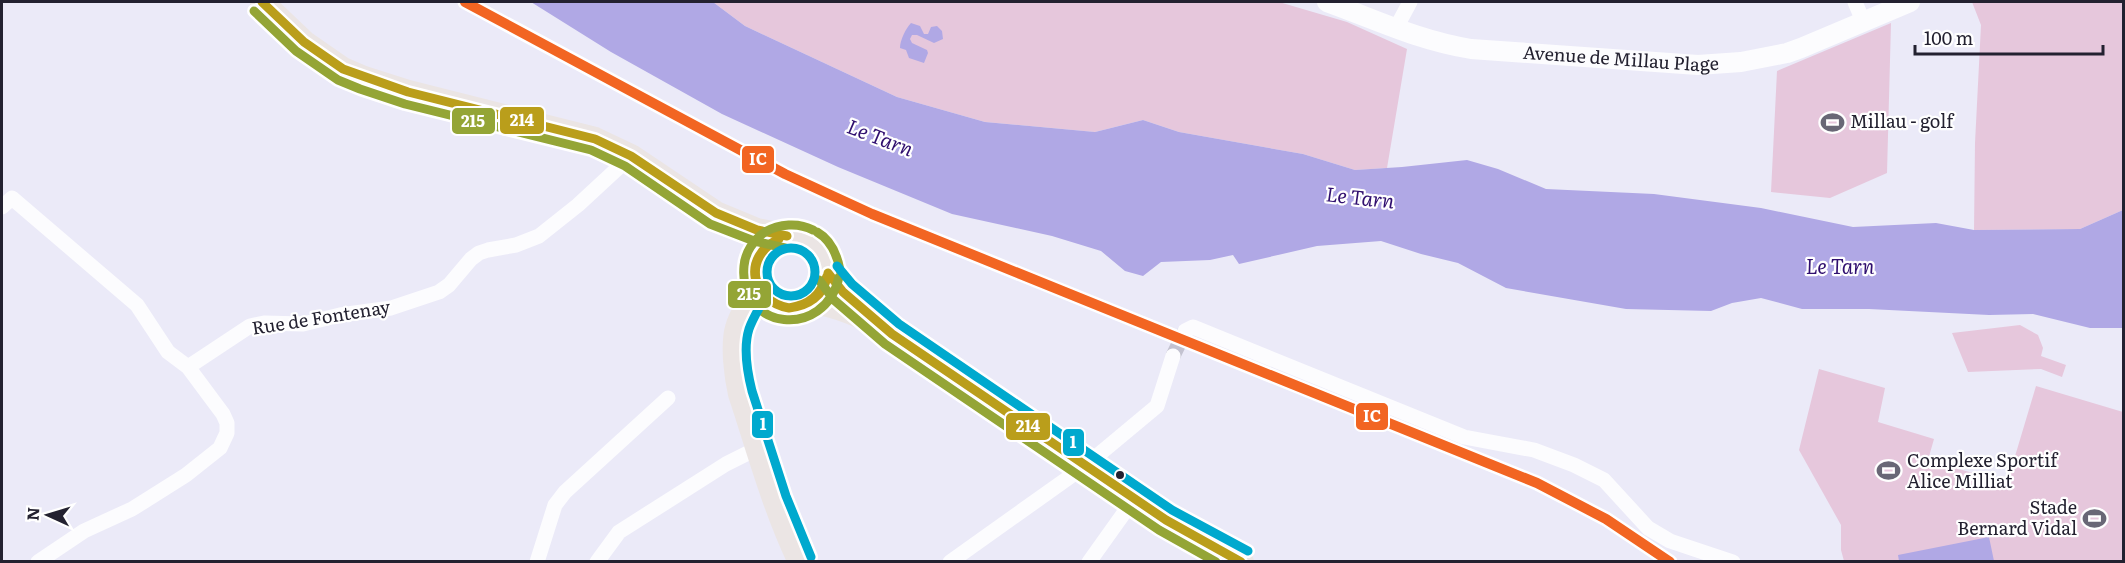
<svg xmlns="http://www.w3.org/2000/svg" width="2125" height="563" viewBox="0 0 2125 563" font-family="Literata,serif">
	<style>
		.green { fill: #e6c7dc }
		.water { fill: #b0a8e5 }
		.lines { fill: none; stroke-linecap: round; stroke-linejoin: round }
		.minor-tunnel { stroke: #c3c2d0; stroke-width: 15; stroke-dasharray: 15 8; stroke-linecap: butt }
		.minor { stroke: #fcfcfe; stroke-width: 15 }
		.tertiary { stroke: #fcfcfe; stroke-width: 20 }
		.primary { stroke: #ebe5e4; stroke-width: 24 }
		.bus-1-casing { stroke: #fff; stroke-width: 14 }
		.bus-2-casing { stroke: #fff; stroke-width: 14 }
		.bus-3-casing { stroke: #fff; stroke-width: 14 }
		.bus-1 { stroke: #ba9e1b; stroke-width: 9 }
		.bus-2 { stroke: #94a536; stroke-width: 9 }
		.bus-3 { stroke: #00a9ce; stroke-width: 9 }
		.rail-1-casing { stroke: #fff; stroke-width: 15 }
		.rail-1 { stroke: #f26522; stroke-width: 10 }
		.bus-dot { fill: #232130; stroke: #fff; stroke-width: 2 }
		.labels { text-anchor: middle; stroke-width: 4.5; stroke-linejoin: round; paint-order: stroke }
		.street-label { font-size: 18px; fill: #232130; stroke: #fff }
		.poi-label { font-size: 18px; fill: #232130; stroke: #fff; text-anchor: start }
		.water-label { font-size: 20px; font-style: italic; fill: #300f6f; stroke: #fff }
		.line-badge { stroke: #fff; stroke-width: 2 }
		.badge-label { font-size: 16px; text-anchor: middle; font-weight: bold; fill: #fff }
	</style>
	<rect width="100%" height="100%" fill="#ebeaf8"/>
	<path class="green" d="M713 2H1279L1347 22 1407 49 1387 168 1355 170 1303 154 1179 132 1143 120 1095 132 985 122 897 97 745 26Z
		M1972 2H2123V210L2080 229 1974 230 1975 143 1981 25Z
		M1891 23 1887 173 1830 198 1771 192 1777 71Z
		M2020 325 2038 335 2043 348 2041 356 2066 365 2062 377 2041 369 1968 372 1952 333Z
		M1819 369 1885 388 1878 422 1934 439 1928 460 2007 483 2036 386 2123 412V561H1844L1841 550V525L1799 450Z"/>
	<path class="water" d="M531 2H713L745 26 897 97 985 122 1095 132 1143 120 1179 132 1303 154 1355 170 1402 167 1467 160 1498 169 1546 189 1654 194 1761 208 1853 227 1936 223 1974 230 2080 229 2123 210V328H2090L2033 314 1989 315 1869 309H1802L1761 298 1732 303 1711 311 1626 309 1506 288 1458 263 1421 254 1381 241 1317 246 1239 264 1233 255 1210 260 1161 262 1143 276 1125 271 1101 251 1052 236 952 214 838 167 722 114 611 52Z
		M911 23 920 26 924 34H928L931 27 937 26 942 31 943 39 934 43 917 35H912L910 39 912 43 927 50 928 53 924 63 909 58 906 50 900 48C900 40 906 28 911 23Z
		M1989 537 1994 561H1899L1898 555Z"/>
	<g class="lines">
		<path class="minor-tunnel" d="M1173 356 1185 331"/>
		<path class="minor" d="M1855 2 1863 21
			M1395 30 1410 2
			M2 207 12 198 137 305 168 352 188 367 223 414 227 423V433L220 448 186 475 132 509 84 531 38 562
			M1185 331 1193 327 1464 437 1534 450 1574 465 1604 480 1648 528 1670 541 1733 562
			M188 367 250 326 264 323 303 324 340 315 391 308 439 292 449 285 471 259 479 253 488 250 516 245 539 236 578 205 631 156
			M537 562 555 505 565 492 668 398
			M597 562 619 532 726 464 758 448
			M950 562 1085 466 1157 406 1173 356
			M1089 562 1134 499"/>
		<path class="tertiary" id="s1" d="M1327 2C1377 20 1417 40 1471 49L1698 65 1741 62 1787 53 1801 48 1910 2"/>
		<path class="primary" d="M262 2 304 42 343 69 364 78 408 92 595 139 631 156 716 213 757 230 787 236
			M828 273C823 299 801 318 774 304 732 282 768 216 810 241 827 251 824 270 835 283 844 294 856 302 866 311
			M757 285C752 299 740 315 737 328 732 345 736 377 740 394 759 451 774 508 800 562
			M813 302C875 312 928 358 978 393 1064 452 1148 516 1242 562"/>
		<defs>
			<path id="bus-1" d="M262 2 304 42 343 69 408 92 595 139 631 156 716 213 757 230 787 236
				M779 239C742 257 751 301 789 308
				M779 239C741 256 750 301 789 308
				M828 273 843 292 892 334 1166 520 1241 562
				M789 308C808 306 824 296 827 276
				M789 308C810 305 820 295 827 276"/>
			<path id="bus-2" d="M254 11 296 51 338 80 360 89 405 104 591 150 625 166 710 224 754 241 785 248
				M813 230C798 222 779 224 765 232 753 240 745 253 744 266 738 331 825 340 839 277
				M817 232C831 240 837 254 840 270
				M819 280 834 300 885 344 1159 530 1216 562"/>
			<path id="bus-3" d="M767 272a24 24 0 1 1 48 0a24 24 0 1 1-48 0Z
				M837 266 852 284 899 324 1172 510 1248 551
				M768 290C763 303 754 315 749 329 743 348 747 371 752 391L786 496 811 557"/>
		</defs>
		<use href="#bus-1" class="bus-1-casing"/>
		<use href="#bus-2" class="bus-2-casing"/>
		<use href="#bus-3" class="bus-3-casing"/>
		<use href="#bus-1" class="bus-1"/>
		<use href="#bus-2" class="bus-2"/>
		<use href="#bus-3" class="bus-3"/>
		<defs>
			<path id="rail-1" d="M465 2 785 174 872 214 1537 483 1606 519 1670 562"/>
		</defs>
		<use href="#rail-1" class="rail-1-casing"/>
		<use href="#rail-1" class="rail-1"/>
	</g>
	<defs>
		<symbol id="stadium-bare" viewBox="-9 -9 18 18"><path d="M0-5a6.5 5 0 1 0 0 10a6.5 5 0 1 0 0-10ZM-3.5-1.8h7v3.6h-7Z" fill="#696776" stroke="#fff" stroke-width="2.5" paint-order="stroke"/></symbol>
	</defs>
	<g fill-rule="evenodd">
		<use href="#stadium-bare" x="1816" y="106" width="33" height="33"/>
		<use href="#stadium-bare" x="1872" y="454" width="33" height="33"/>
		<use href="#stadium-bare" x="2078" y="502" width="33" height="33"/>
	</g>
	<circle class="bus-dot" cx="1120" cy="475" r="5"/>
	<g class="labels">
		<g class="street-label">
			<text dy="6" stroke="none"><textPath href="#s1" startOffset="302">Avenue de Millau Plage</textPath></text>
			<text transform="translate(321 318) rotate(-9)" y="6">Rue de Fontenay</text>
		</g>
		<g class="poi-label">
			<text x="1850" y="128">Millau - golf</text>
			<text x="1907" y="467">Complexe Sportif<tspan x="1907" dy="21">Alice Milliat</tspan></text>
			<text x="2077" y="514" text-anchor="end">Stade<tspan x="2077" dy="21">Bernard Vidal</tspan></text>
		</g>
		<g class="water-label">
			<text transform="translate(880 138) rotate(21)" y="7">Le Tarn</text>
			<text transform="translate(1360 198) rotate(6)" y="7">Le Tarn</text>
			<text x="1840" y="274">Le Tarn</text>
		</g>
	</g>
	<g class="line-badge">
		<rect x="499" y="106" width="46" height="29" rx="6" fill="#ba9e1b"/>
		<rect x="451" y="107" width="45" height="28" rx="6" fill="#94a536"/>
		<rect x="741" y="145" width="34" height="29" rx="6" fill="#f26522"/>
		<rect x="727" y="280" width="45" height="29" rx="6" fill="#94a536"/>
		<rect x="1355" y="402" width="34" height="29" rx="6" fill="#f26522"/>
		<rect x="751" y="410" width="23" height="29" rx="6" fill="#00a9ce"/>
		<rect x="1005" y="412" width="46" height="29" rx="6" fill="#ba9e1b"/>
		<rect x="1062" y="428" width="23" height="29" rx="6" fill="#00a9ce"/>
	</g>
	<g class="badge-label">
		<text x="522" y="126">214</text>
		<text x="473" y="127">215</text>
		<text x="758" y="165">IC</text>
		<text x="749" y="300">215</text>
		<text x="1372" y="422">IC</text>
		<text x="763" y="430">1</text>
		<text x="1028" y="432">214</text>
		<text x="1073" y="448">1</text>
	</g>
	<rect width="2125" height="563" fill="none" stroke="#232130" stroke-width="6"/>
	<g transform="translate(48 515) rotate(274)" stroke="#ffffff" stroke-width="4.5" paint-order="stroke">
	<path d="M0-4.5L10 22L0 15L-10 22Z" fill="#232130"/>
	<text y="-9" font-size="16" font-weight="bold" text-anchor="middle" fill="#232130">N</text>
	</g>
	<path d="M1915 45v9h188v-9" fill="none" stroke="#232130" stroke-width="3"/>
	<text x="1924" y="45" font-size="18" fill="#232130" stroke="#ffffff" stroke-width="4.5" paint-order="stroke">100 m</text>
</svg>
